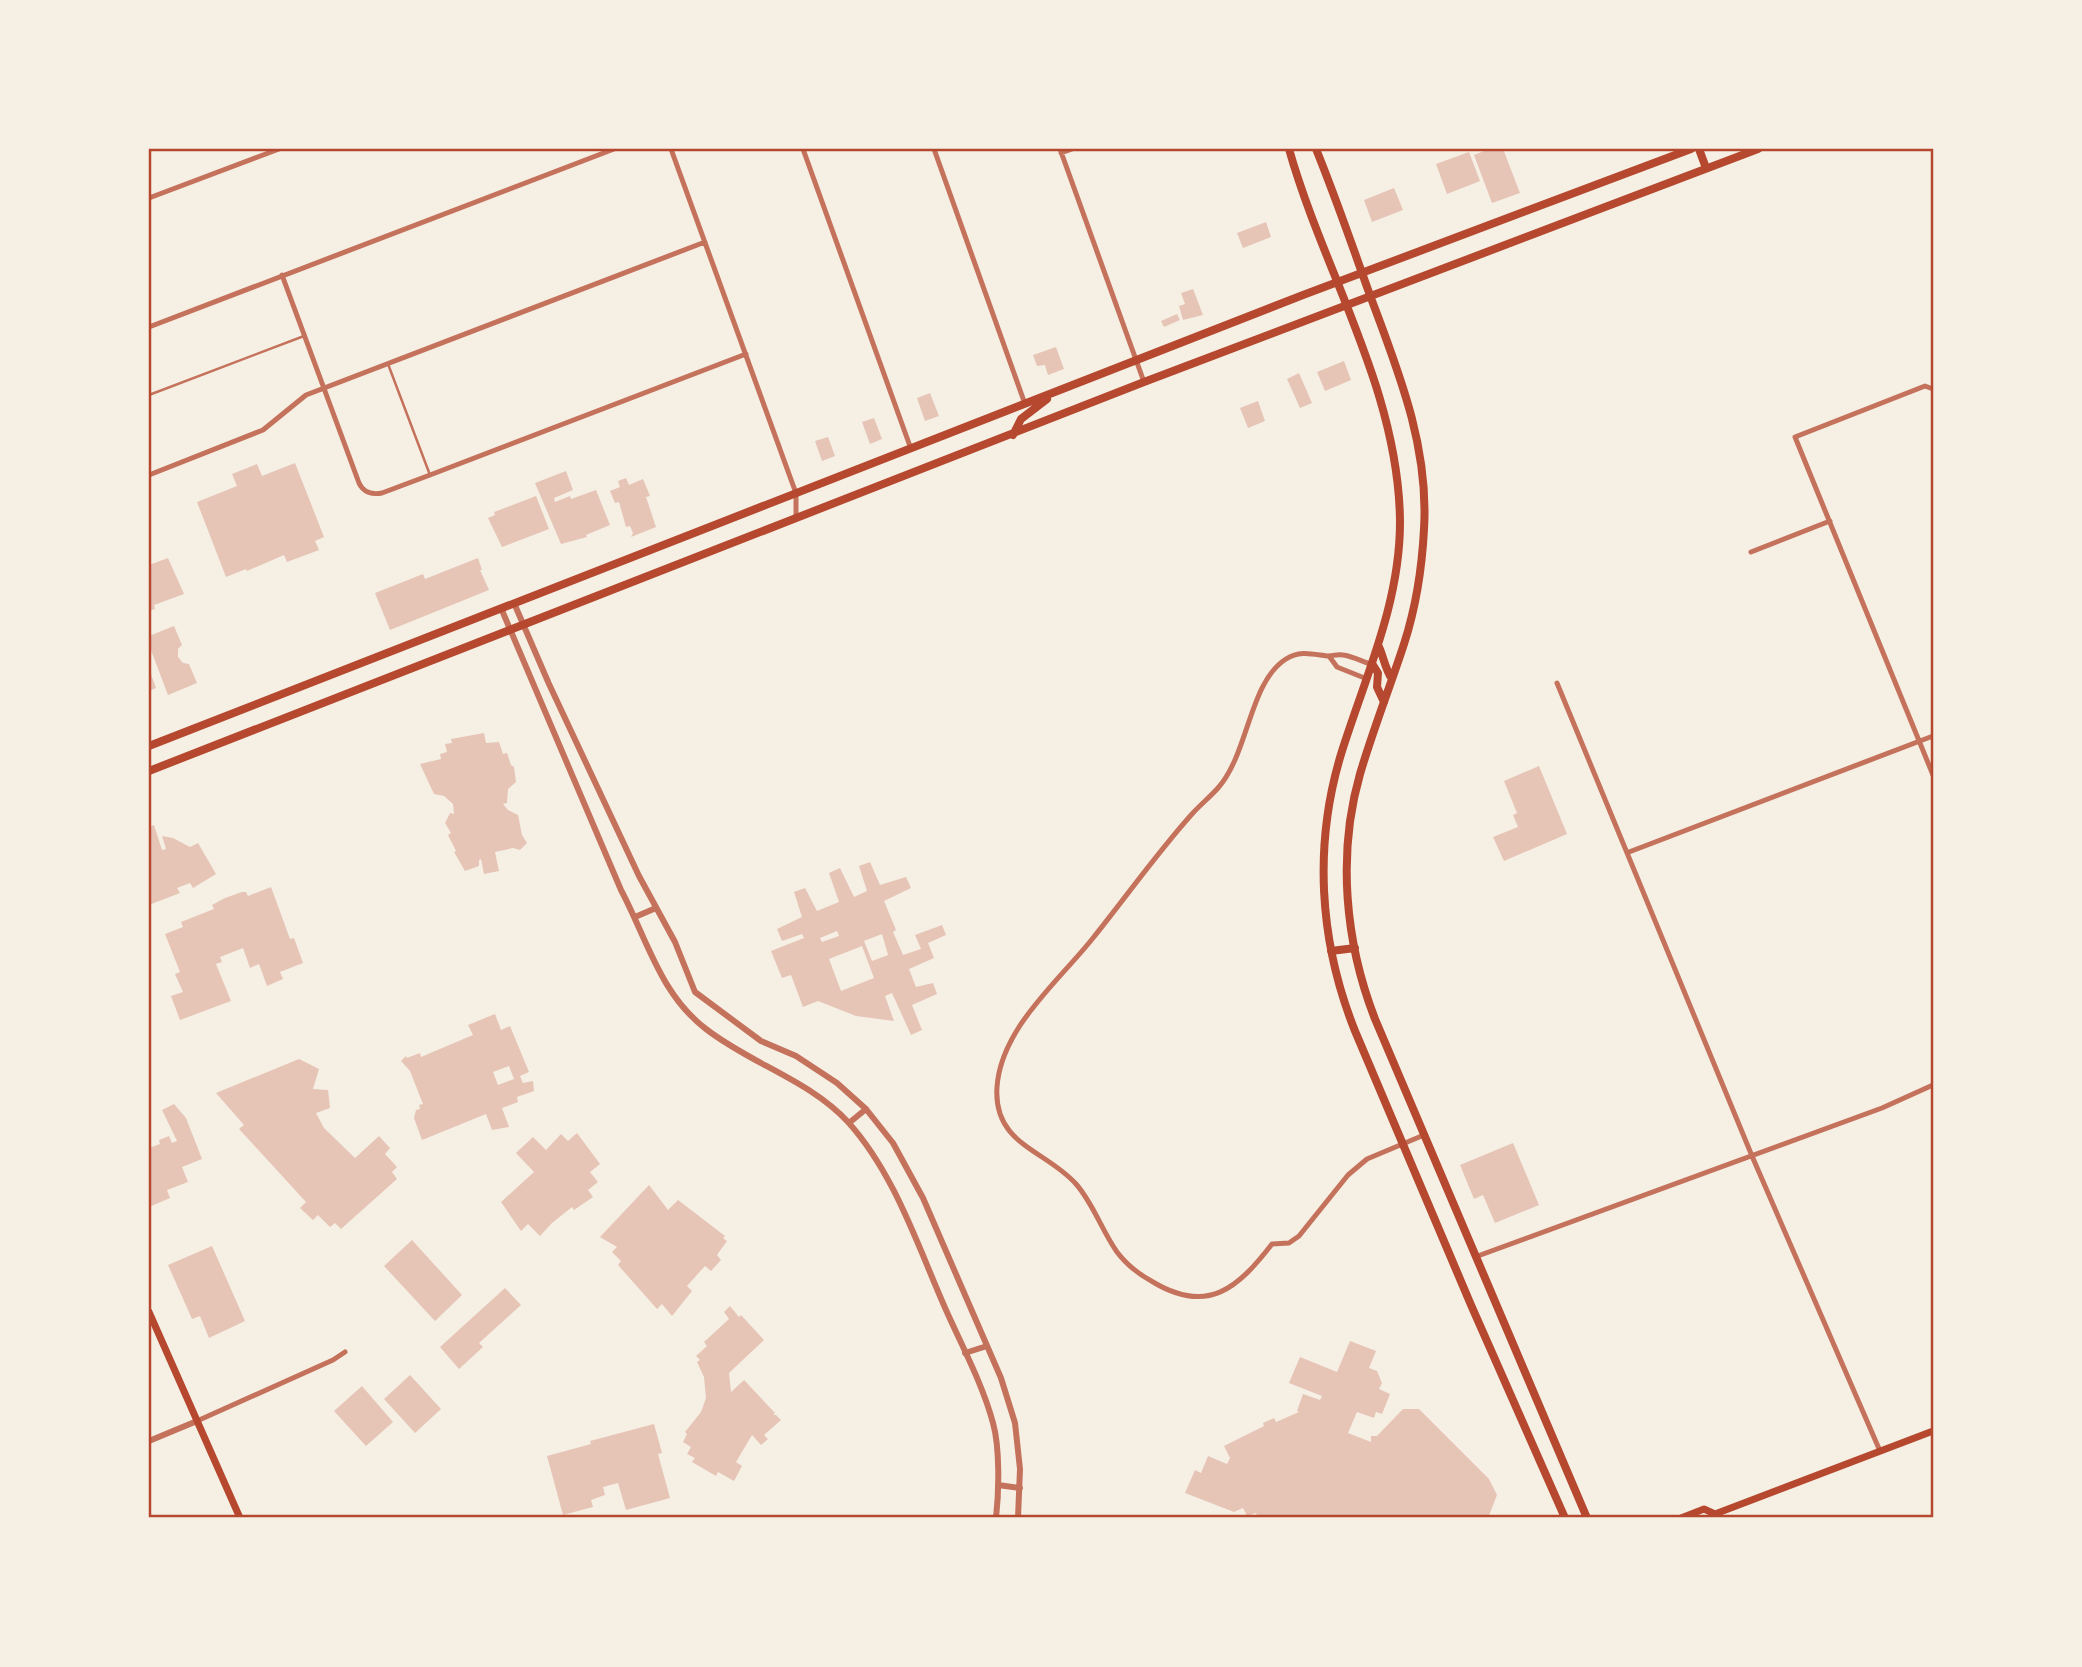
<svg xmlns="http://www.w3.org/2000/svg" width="2082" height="1667" viewBox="0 0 2082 1667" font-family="Manrope,sans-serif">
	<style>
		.building { fill: #e6c5b7; fill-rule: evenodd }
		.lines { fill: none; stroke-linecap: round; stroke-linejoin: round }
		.service { stroke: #c5725c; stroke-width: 2.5 }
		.minor { stroke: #c5725c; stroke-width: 5 }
		.tertiary { stroke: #c5725c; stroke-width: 6 }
		.secondary { stroke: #b5482f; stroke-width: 7 }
		.primary { stroke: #b5482f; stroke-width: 8 }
		.neatline { fill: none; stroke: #b5482f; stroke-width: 2.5 }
	</style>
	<rect width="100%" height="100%" fill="#f6efe4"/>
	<path class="building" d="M1489 149H1503L1520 193 1492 203 1474 155Z
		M1469 152 1480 181 1447 194 1436 164Z
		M1394 188 1403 210 1372 222 1364 200Z
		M1266 222 1271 237 1243 248 1237 233Z
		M1193 289 1203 315 1183 320 1179 306 1185 304 1181 293Z
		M1177 314 1180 320 1164 327 1161 321Z
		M1056 347 1064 369 1048 375 1045 365 1037 366 1033 355Z
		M1344 361 1351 380 1325 391 1317 372Z
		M1299 373 1312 403 1300 408 1287 379Z
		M930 393 939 416 925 421 917 398Z
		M1258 401 1265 421 1248 428 1240 408Z
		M874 418 882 439 870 444 862 422Z
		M828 437 835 456 822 461 815 441Z
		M295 463 324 537 315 541 319 550 287 562 284 555 247 571 246 569 226 577 197 502 237 486 232 474 257 464 262 476Z
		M566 471 573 490 554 498 555 502 570 496 571 499 596 490 610 525 586 535 587 537 561 544 535 483Z
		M626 478 629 485 643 479 650 496 646 497 656 527 631 537 633 533 630 526 626 527 619 502 615 503 610 491 620 487 618 481Z
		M536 496 549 529 502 547 488 518 495 515 494 512Z
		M168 558 184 594 154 605 155 609 149 611V565Z
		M478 558 482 570H480L489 590 390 630 375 593 423 574 425 579Z
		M174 626 182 645 178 649V657L183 663 189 664 197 683 168 695 149 645V636Z
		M149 669 156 688 149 691Z
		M484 733 486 743 499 742 503 754 507 753 511 765 514 767 516 782 508 789 507 803 503 804 508 810 518 815 522 835 527 843 520 850 513 848 495 852 499 871 484 874 481 859 479 860V866L465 871 454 852 456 851 448 835 451 833 445 823 450 813 454 814 453 804 444 796 434 794 420 764 441 759 440 754 447 752 445 744 452 743 451 739Z
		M1539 766 1567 834 1504 861 1493 837 1518 827 1513 815 1517 813 1504 781Z
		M154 825 162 850 166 849 162 836 173 838 190 847 198 843 216 874 193 888 190 883 177 888 180 893 149 905V827Z
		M870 862 880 885 906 877 911 888 884 901 896 930 893 932 903 955 921 949 915 935 942 925 946 935 928 943 934 958 909 969 916 987 933 983 937 994 912 1005 922 1030 911 1035 892 993 885 996 894 1021 856 1016 818 1001 803 1007 791 975 782 978 771 951 804 938 802 934 782 941 777 929 802 917 794 892 805 888 817 911 839 902 829 873 840 868 854 897 867 891 859 866ZM837 931 839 936 822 942 820 938ZM882 934 888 955 872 961 864 941ZM862 946 874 978 841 991 829 959Z
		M271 887 290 939 294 938 303 963 280 972 283 979 267 986 259 964 250 968 243 948 220 957 222 962 216 964 231 1001 180 1020 171 996 183 992 175 974 180 972 165 934 183 927 181 922 214 909 212 905 225 898 242 892H246L248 896Z
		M495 1014 501 1030 510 1026 529 1072 520 1076 523 1083 533 1081 534 1091 517 1097 518 1102 502 1108 509 1127 492 1130 486 1114 422 1140 414 1118 416 1110 420 1109 419 1105 423 1104 410 1071 401 1061 406 1056 407 1058 420 1053 421 1057 473 1035 468 1025ZM509 1066 514 1079 498 1085 493 1072Z
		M299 1059 319 1069 313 1089 328 1090 330 1108 316 1113 324 1128 355 1158 379 1136 390 1148 385 1154 397 1167 392 1172 397 1179 341 1229 335 1223 330 1227 318 1215 313 1220 300 1208 306 1202 239 1129 244 1125 216 1093Z
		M174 1104 186 1118 202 1159 182 1167 188 1182 167 1190 170 1198 149 1207V1148L160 1144 159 1140 169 1136 172 1143 177 1141 162 1110Z
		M577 1133 600 1164 590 1172 598 1182 588 1190 593 1197 574 1210 572 1207 552 1223 540 1236 528 1224 521 1231 501 1202 534 1172 516 1153 533 1137 546 1150 561 1134 568 1141Z
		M1513 1143 1539 1205 1495 1223 1483 1195 1474 1199 1460 1165Z
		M649 1185 668 1210 678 1200 725 1236 723 1238 727 1241 717 1255 721 1260 711 1271 705 1266 687 1286 692 1291 672 1316 662 1304 657 1309 618 1265 621 1261 612 1252 617 1247 600 1237Z
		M412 1240 462 1295 435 1321 384 1266Z
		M212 1246 245 1321 209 1338 200 1316 192 1319 168 1265Z
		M505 1288 521 1305 479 1343 483 1347 459 1369 440 1347Z
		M730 1306 739 1317 741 1315 764 1340 729 1373 731 1392 744 1380 775 1413 773 1415H776L781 1420 764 1435 768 1439 761 1445 752 1435 736 1462 742 1466 734 1481 718 1472 716 1476 692 1462 695 1458 687 1454 691 1447 683 1442 687 1434 685 1432 701 1412 706 1398 704 1377 697 1362 700 1360 696 1356 707 1346 704 1342 729 1319 724 1312Z
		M1350 1341 1376 1351 1369 1368 1377 1371 1382 1383 1379 1389 1390 1394 1382 1414 1376 1412 1374 1418 1357 1412 1348 1433 1371 1442V1436H1377L1403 1409H1419L1489 1479 1497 1495 1488 1518H1258L1256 1513 1247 1516 1243 1508 1234 1512 1185 1493 1195 1470 1201 1473 1208 1456 1227 1464 1230 1458 1224 1446 1264 1426 1263 1423 1274 1418 1276 1422 1299 1412 1297 1411 1303 1394 1320 1400 1322 1396 1289 1383 1300 1357 1337 1372Z
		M410 1375 441 1409 415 1433 384 1399Z
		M362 1386 393 1422 366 1446 334 1411Z
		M654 1424 662 1453 658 1454 670 1498 626 1510 618 1483 603 1487 605 1495 591 1500 593 1507 563 1515 547 1456 591 1444 590 1441Z"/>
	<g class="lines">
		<path class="service" d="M388 364 430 475
			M149 395 304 336"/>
		<path class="minor" d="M671 149 793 485 796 493V519
			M803 149 911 449
			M934 149 1025 404
			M1060 149 1144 382
			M1061 153 1072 149
			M149 198 279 149
			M282 275 359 483C363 492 372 495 382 493L430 475 746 354
			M149 327 614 149
			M1933 389 1925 386 1795 437 1933 775
			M149 475 263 430 306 395 705 242
			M1751 552 1830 521
			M1329 656 1337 667 1367 679
			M1373 665C1363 662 1352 656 1343 655 1337 654 1332 656 1327 656 1312 654 1300 650 1286 659 1249 682 1249 753 1218 788 1210 797 1200 805 1192 814 1157 853 1126 897 1093 938 1059 981 1001 1028 997 1087 993 1145 1046 1150 1076 1184 1093 1203 1102 1231 1117 1252 1126 1264 1140 1275 1153 1282 1208 1315 1238 1288 1272 1244L1289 1243 1299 1236 1348 1175 1367 1159 1424 1135
			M1557 683 1752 1156 1880 1451
			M1629 852 1933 736
			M1475 1257 1882 1108 1933 1085
			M197 1421 333 1360 345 1352"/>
		<path class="tertiary" d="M514 603 549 684 639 876 675 942 695 992 761 1041 796 1056 837 1083 866 1109 893 1143 923 1198 1001 1378 1015 1423 1020 1469 1018 1518
			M501 608 621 890C647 939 660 994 706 1029 751 1064 809 1080 848 1122 895 1174 918 1247 946 1310 962 1346 983 1385 993 1423 1000 1448 999 1492 996 1518
			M635 917 656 908
			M849 1123 866 1109
			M965 1353 987 1346
			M149 1441 197 1421
			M998 1485 1020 1488"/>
		<path class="secondary" d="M149 1312 240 1518
			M1681 1518 1704 1509 1715 1514
			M1712 1518 1715 1514 1933 1431"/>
		<path class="primary" d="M1289 149C1324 273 1399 390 1400 522 1400 603 1366 675 1342 751 1313 844 1319 941 1355 1031L1471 1305 1565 1518
			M1316 149C1336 198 1353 248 1371 298 1399 373 1429 447 1424 529 1422 568 1416 607 1404 644 1390 687 1373 730 1360 774 1337 854 1345 942 1375 1019L1587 1518
			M1699 149 1706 168
			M1013 435 1021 419 1047 399
			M1379 647C1384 658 1385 669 1392 679
			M1373 665 1378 673 1377 687 1384 702
			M149 746 1303 295 1691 149
			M149 771 1144 382 1758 149
			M1331 951 1355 948"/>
	</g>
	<rect width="2082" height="1667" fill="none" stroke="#f6efe4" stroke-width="301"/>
	<rect x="150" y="150" width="1782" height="1366" class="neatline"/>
</svg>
